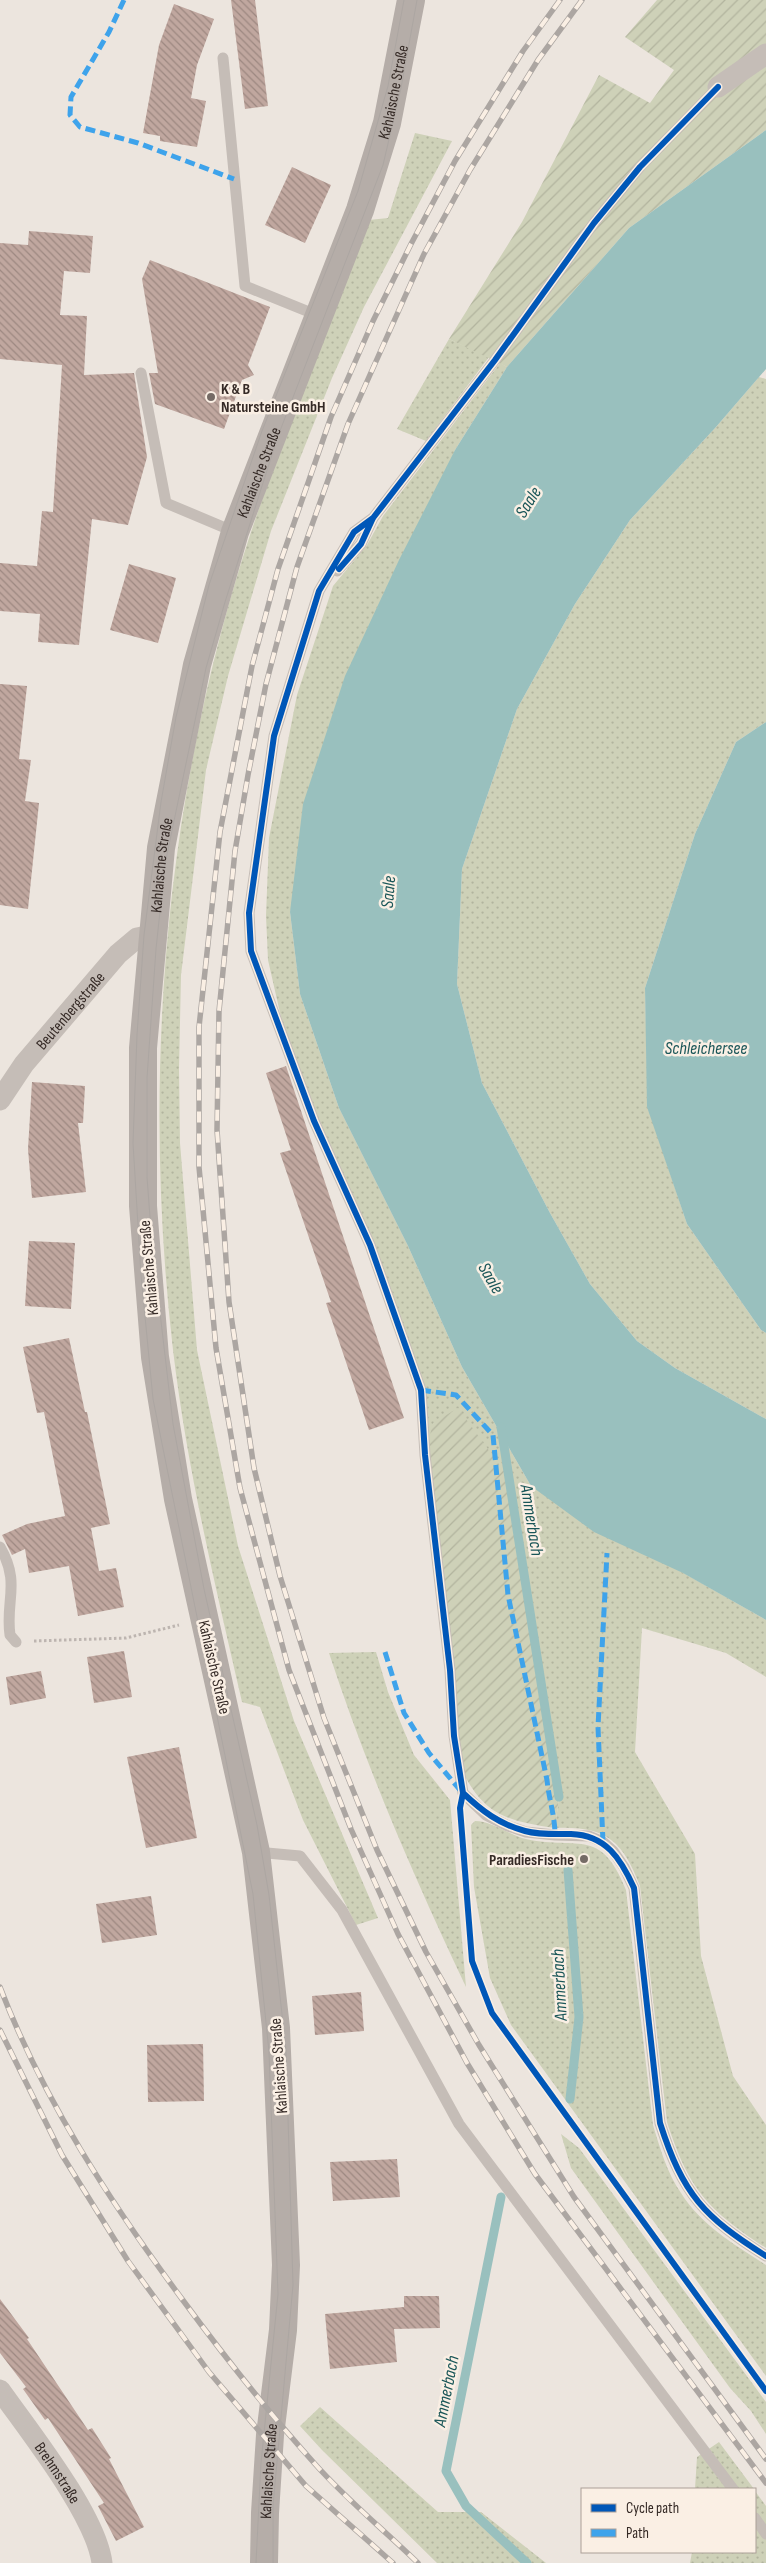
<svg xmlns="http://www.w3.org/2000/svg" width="766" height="2563" viewBox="0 0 766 2563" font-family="'Sofia Sans Condensed',sans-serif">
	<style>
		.grass { fill: url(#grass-dots) }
		.garden { fill: url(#garden-furrows) }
		.water { fill: #99c0be }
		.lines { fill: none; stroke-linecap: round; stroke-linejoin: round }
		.stream { stroke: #99c0be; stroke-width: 9 }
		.building { fill: url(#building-back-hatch) }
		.path { stroke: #bdb5b0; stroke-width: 3; stroke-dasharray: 2.5 2.5; stroke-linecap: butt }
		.lane { stroke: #c5bdb7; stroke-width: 11 }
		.street { stroke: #c5bdb7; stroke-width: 21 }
		.secondary { stroke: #b5ada8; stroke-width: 28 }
		.tram { stroke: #aca6a2; stroke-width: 1 }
		.rail-casing { stroke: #aca6a2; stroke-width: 5.5 }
		.rail { stroke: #faefe4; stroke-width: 4; stroke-dasharray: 11; stroke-linecap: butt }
		.quiet { stroke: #3ea3eb; stroke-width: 5; stroke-dasharray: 10 5; stroke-linecap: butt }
		.cycleway-casing { stroke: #faefe4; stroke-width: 9 }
		.cycleway { stroke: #0057b8; stroke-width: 6 }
		.poi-dot { fill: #756b66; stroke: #faefe4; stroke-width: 2 }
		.labels { text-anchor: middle; stroke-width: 5; stroke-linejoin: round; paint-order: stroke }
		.street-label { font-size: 16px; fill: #352a26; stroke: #faefe4 }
		.poi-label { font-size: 16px; font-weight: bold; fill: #352a26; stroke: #faefe4; text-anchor: start }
		.water-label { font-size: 18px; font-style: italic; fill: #1a5658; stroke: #faefe4 }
	</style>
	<defs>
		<pattern id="grass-dots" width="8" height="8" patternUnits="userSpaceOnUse" patternTransform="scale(1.25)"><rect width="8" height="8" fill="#ced1b8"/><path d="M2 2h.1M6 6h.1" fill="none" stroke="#b2b49e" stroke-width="1.8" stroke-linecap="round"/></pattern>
		<pattern id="garden-furrows" width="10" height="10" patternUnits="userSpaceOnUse" patternTransform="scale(1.25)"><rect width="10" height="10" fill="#ced1b8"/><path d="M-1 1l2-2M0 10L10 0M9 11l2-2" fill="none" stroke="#b2b49e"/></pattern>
		<pattern id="building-back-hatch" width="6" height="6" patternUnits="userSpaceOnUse" patternTransform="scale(1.25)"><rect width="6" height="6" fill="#c0a79f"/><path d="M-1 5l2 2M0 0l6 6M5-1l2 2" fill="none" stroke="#9d8881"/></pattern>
	</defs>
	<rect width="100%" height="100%" fill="#ece5de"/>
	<path class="grass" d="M415 133 452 141 364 307 332 378 271 531 228 676 206 770 181 975 179 1069 180 1143 197 1350 238 1546 294 1721 378 1918 356 1925 303 1820 260 1707 242 1702C215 1585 187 1468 173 1350 144 1099 161 843 230 600 267 471 321 346 369 220L388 218Z
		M449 339 489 357 426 441 397 429Z
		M500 363 507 367 455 450 290 912 300 994 339 1108 408 1246 462 1367 531 1486 766 1620V1677L726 1653 642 1628 635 1752 695 1854 701 1956 733 2076 766 2125V2248C707 2209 689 2190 667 2122L640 1886C622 1840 606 1826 555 1828L559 1797 425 1455 421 1390 288 1048 268 960 266 916 269 838 297 695 333 586 367 545 383 516Z
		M759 377 766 379V722L736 742 695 834 645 988 648 1107 687 1224 761 1330 766 1333V1419L675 1368 637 1341 590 1284 550 1213 482 1083 457 984 462 869 517 709 575 604 630 520 716 427Z
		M376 1652 388 1692 414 1755 450 1800 466 1987C414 1877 367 1769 329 1653Z
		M475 1821C490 1821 507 1833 522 1838 576 1852 600 1824 626 1890L653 2125C660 2148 667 2173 681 2193 701 2225 735 2245 766 2265V2376L511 2025 490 1978 474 1887 471 1825Z
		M561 2134 579 2148 766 2402V2434L751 2411 730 2388 571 2168Z
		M320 2407 438 2512H481L546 2563H437L322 2450 300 2426Z
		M719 2442 754 2489H695L697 2457Z
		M755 2491 766 2506V2563H690L692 2552H755Z"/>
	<path class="garden" d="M657 0H766V130L629 228 507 367 449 339 522 222 599 75 650 103 674 70 625 37Z
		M458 1408 509 1478 559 1797 555 1828C504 1821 481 1813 459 1764L425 1455 433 1423Z"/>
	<path class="water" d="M766 130V369L716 427 630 520 575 604 517 709 462 869 457 984 482 1083 550 1213 590 1284 637 1341 675 1368 766 1419V1620L683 1573 594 1532 531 1486 462 1367 408 1246 339 1108 300 994 290 912 303 804 345 676 399 560 455 450 507 367 629 228Z
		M766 722V1333L761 1330 687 1224 647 1107 645 988 695 834 736 742Z"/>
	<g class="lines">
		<path class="stream" d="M501 1427 559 1797
			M568 1870 579 2017 570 2099
			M501 2197 446 2471 466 2506 527 2563"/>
	</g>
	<path class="building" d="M231 0H255L268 106 245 109Z
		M174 4 214 19 197 65 191 98 206 101 197 147 160 141V136L143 133 159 45Z
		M292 167 331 185 305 243 265 225Z
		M29 231 93 236 90 273 64 271 60 315 87 316 84 375 134 373 147 457 128 525 92 519 79 645 38 642 40 614 0 611V563L37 566 42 511 53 512 62 365 0 359V243L28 245Z
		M150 260 270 307 248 365 254 375 242 380 224 429 155 404 149 373H158L142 279Z
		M129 564 176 578 158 643 110 630Z
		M0 684 27 686 19 759 31 760 25 801 39 803 28 909 0 905Z
		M286 1066 404 1418 369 1430 326 1303 331 1302 280 1153 291 1150 266 1073Z
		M32 1082 85 1086 83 1123H78L86 1192 32 1198 28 1149Z
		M29 1241 75 1243 71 1309 25 1306Z
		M69 1338 85 1412H87L110 1524 91 1528 99 1571 116 1568 124 1607 78 1616 69 1566 29 1573 25 1549 12 1555 2 1535 27 1524 65 1516 44 1412 37 1413 23 1347Z
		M124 1651 132 1697 94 1703 87 1657Z
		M41 1671 46 1698 10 1705 6 1677Z
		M179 1747 197 1838 146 1848 127 1757Z
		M151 1896 157 1935 102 1943 96 1904Z
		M361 1992 364 2031 315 2035 312 1996Z
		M203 2044 204 2101 148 2102 147 2045Z
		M397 2159 400 2197 333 2201 330 2162Z
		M404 2296H439L440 2328 394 2329 397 2362 330 2369 325 2314 404 2307Z
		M0 2299 29 2338 27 2339 88 2430 92 2428 111 2458 109 2459 144 2527 116 2541 98 2506 104 2503 48 2418 45 2420 23 2389 26 2387 0 2353Z"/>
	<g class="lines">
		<path class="path" d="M34 1641 126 1638 179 1625
			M460 1817 472 1961 492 2013 766 2391"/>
		<path class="lane" d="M223 58 245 286 319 316
			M141 373 166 503 235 532
			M373 518 354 532 319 591 274 736 249 913 251 951 314 1121 370 1245 421 1390 425 1455 450 1670 454 1736 463 1793 486 1815 508 1826 526 1832 555 1835 589 1836 603 1842 613 1851 624 1867 634 1888 660 2123C683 2195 704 2217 766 2256
			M337 571 361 544 373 518 495 360 594 223 640 167 718 87
			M0 1547C21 1583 5 1601 10 1635L16 1642
			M256 1852 300 1856 342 1910 459 2124 733 2489
			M755 2518 766 2534"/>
		<g class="street">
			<path d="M718 87 766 54"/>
			<path id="s1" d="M0 1100 24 1064 118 954 137 938 152 935"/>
			<path id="s2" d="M0 2390C29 2431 96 2515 102 2563"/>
		</g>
		<path class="secondary" id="s3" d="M264 2563 265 2513 270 2435 283 2330 286 2265 276 2028 256 1852 178 1499 155 1357 143 1206V1048L161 848 197 665 235 532 360 210 387 123 411 0"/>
		<path class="tram" d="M256 2563 261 2463 278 2294 269 2052 253 1894 153 1399 141 1275 133 1143 137 1035 144 935 161 802 176 717 209 585 262 431 358 191 388 86 404 0
			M273 2563V2506L293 2285 286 2051 269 1895 257 1825 204 1589 173 1424 152 1244 147 1177V1078L156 949 165 864 206 668 225 602 278 436 383 165 401 88 417 0"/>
		<defs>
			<path id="rail" d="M560 0 523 51 455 161 411 244 373 321 331 417 278 569 252 666 220 832 199 1027V1167L216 1348 240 1488 289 1670 351 1829 398 1934 467 2063 535 2174 766 2483
				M582 0 538 60 470 170 424 254 348 424 297 567 266 684 248 775 235 851 219 1011 217 1130 229 1302 254 1468 280 1576 324 1718 377 1850 426 1952 479 2045 574 2197 766 2459
				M0 1987C43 2100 111 2203 182 2299 224 2356 268 2412 315 2464 346 2499 384 2530 418 2563
				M0 2030 62 2155 128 2261 209 2372 306 2486 393 2563"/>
		</defs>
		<use href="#rail" class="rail-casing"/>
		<use href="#rail" class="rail"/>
		<path class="quiet" d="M124 0 109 32 71 97 70 115 80 127 138 143 234 179
			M421 1390 456 1395 493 1435 508 1595 547 1780C549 1800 555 1816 555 1835
			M385 1652 404 1713 429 1753 460 1790
			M603 1842 598 1727 607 1553"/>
		<defs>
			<path id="cycleway" d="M373 518 354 532 319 591 274 736 249 913 251 951 314 1121 370 1245 421 1390 425 1455 450 1670 454 1736 463 1793 460 1808 472 1961 492 2013 766 2391
				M339 569 361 544 373 518 495 360 594 223 640 167 718 87
				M463 1793C482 1811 499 1824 525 1831 540 1835 555 1834 571 1834 606 1835 621 1859 634 1888L660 2123C683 2195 704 2217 766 2256"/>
		</defs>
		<use href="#cycleway" class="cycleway-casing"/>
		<use href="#cycleway" class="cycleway"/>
	</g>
	<g class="poi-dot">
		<circle cx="211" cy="397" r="5"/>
		<circle cx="584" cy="1859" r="5"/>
	</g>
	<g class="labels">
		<g class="street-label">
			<text dy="6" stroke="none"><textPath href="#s3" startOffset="2522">Kahlaische Straße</textPath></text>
			<text dy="6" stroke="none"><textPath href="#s3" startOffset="2118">Kahlaische Straße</textPath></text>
			<text dy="6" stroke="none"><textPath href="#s3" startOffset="1712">Kahlaische Straße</textPath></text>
			<text dy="6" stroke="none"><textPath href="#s1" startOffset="114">Beutenbergstraße</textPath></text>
			<text transform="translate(148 1268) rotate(-95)" y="6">Kahlaische Straße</text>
			<text transform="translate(215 1667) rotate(77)" y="6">Kahlaische Straße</text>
			<text transform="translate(278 2066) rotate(-94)" y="6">Kahlaische Straße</text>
			<text dy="6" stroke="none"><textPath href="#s3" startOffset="92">Kahlaische Straße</textPath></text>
			<text dy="6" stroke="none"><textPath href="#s2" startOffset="101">Brehmstraße</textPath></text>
		</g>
		<g class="poi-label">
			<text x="221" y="394">K &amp; B<tspan x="221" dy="18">Natursteine GmbH</tspan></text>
			<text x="574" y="1865" text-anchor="end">ParadiesFische</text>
		</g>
		<g class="water-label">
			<text transform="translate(528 502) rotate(-58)" y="6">Saale</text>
			<text transform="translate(388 892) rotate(-86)" y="6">Saale</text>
			<text x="706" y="1054">Schleichersee</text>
			<text transform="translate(491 1278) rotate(60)" y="6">Saale</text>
			<text transform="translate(532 1520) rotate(81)" y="6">Ammerbach</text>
			<text transform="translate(559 1985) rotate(-93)" y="6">Ammerbach</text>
			<text transform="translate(446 2391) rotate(-79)" y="6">Ammerbach</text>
		</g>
	</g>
	<rect x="581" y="2488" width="175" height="65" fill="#faefe4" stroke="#aba098"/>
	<rect x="591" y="2504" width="25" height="8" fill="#0057b8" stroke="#aba098"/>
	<text x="626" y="2513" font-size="15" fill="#352a26">Cycle path</text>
	<rect x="591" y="2529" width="25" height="8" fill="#3ea3eb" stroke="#aba098"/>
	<text x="626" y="2538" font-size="15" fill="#352a26">Path</text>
</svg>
